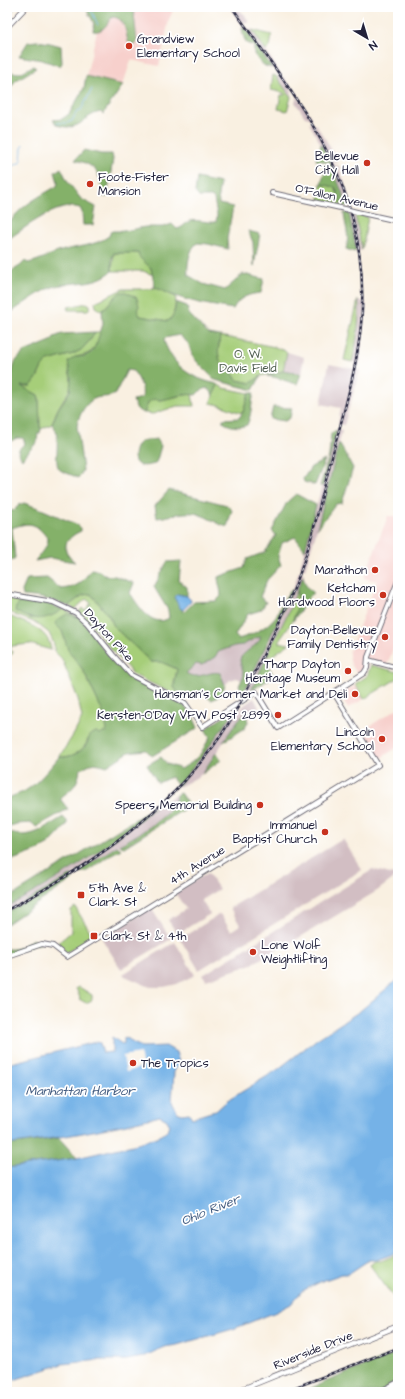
<svg xmlns="http://www.w3.org/2000/svg" width="405" height="1399" viewBox="0 0 405 1399" font-family="'Architects Daughter',sans-serif">
	<style>
		.built { fill: #f7d0cc }
		.industrial { fill: #d2bec3 }
		.green { fill: #a6ce79; stroke: #64785a }
		.forest { fill: #84b169; stroke: #536a52 }
		.water { fill: #74b2e7; stroke: #4b6a91 }
		.pier { fill: #f9f0e1 }
		.lines { fill: none; stroke-linecap: round; stroke-linejoin: round }
		.stream { stroke: #74b2e7; stroke-width: 1 }
		.secondary-casing { stroke: #6d6a75; stroke-width: 6 }
		.primary-casing { stroke: #6d6a75; stroke-width: 6 }
		.highway-casing { stroke: #6d6a75; stroke-width: 8 }
		.secondary { stroke: #fff; stroke-width: 4 }
		.primary { stroke: #fff; stroke-width: 4.5 }
		.highway { stroke: #fff; stroke-width: 5.5 }
		.rail-casing { stroke: #22223b; stroke-width: 2.5 }
		.rail { stroke: #fff; stroke-width: 1; stroke-dasharray: 3; stroke-linecap: butt }
		.secondary-bridge-casing { stroke: #6d6a75; stroke-width: 6; stroke-linecap: butt }
		.secondary-bridge { stroke: #fff; stroke-width: 4 }
		.poi-dot { fill: #c8321e; stroke: #fff; stroke-width: 1.5 }
		.labels { text-anchor: middle; stroke-width: 3.5; stroke-linejoin: round; paint-order: stroke }
		.poi-label { font-size: 12px; fill: #22223b; stroke: #fff; text-anchor: end }
		.street-label { font-size: 12px; fill: #22223b; stroke: #fff }
		.park-label { font-size: 12px; fill: #505e51; stroke: #fff }
		.water-label { font-size: 13px; font-style: italic; fill: #435c80; stroke: #fff }
	</style>
	<rect width="100%" height="100%" fill="#fff"/>
	<filter id="ink" filterUnits="userSpaceOnUse"><feTurbulence type="fractalNoise" baseFrequency=".025" numOctaves="2"/><feDisplacementMap in="SourceGraphic" scale="8" xChannelSelector="R" yChannelSelector="G"/><feConvolveMatrix kernelMatrix="1 2 1 2 8 2 1 2 1" color-interpolation-filters="sRGB"/></filter>
	<filter id="wash" filterUnits="userSpaceOnUse"><feTurbulence type="fractalNoise" baseFrequency=".012" numOctaves="4" result="noise"/><feDisplacementMap in="SourceGraphic" scale="16" xChannelSelector="R" yChannelSelector="G"/><feGaussianBlur stdDeviation="0.9" result="paint"/><feColorMatrix in="noise" values="0 0 0 0 0 0 0 0 0 0 0 0 0 0 0 0 0 1.4 0 .05"/><feComposite in="paint" operator="in"/></filter>
	<g filter="url(#wash)">
		<rect width="100%" height="100%" fill="#f9f0e1"/>
		<path class="built" d="M103 7 134 12 136 7 155 10 156 8 162 7 173 10 169 20 159 66 131 60 123 85 86 76Z
			M388 516 398 517V636L387 665 368 660 367 668 359 677 351 664 349 656V652L377 581 364 578Z
			M356 685 364 699 348 708 340 695Z
			M398 708V747L379 759 362 731Z"/>
		<path class="industrial" d="M229 7H235L245 15 249 23 239 21Z
			M245 28 252 30 279 71 272 68Z
			M276 76 284 77 292 90 291 97Z
			M297 96 313 119 305 117 295 102Z
			M309 123 316 125 329 145 337 163 331 162Z
			M331 164 339 166 353 209 348 207Z
			M349 213 355 214 361 251 355 252 356 248Z
			M358 300 366 302 360 364 352 362 358 326 359 306Z
			M287 352 304 357 301 374 283 371Z
			M329 364 360 370 344 425 338 424 341 408 321 404Z
			M337 430 342 431 317 529 305 569 300 567 303 556Z
			M299 571 304 573 290 609 251 691 241 697 293 589Z
			M261 637 259 641 253 648 241 656 244 675 241 680 237 678 230 680 225 685 220 673 217 672 207 675 194 676 189 675 186 673 196 664 218 652 234 646 243 645 256 638Z
			M254 698 259 707 239 719 202 774 194 779 175 789 206 751 236 709 240 711 243 706Z
			M176 795 174 804 165 815 144 831 111 849 63 881 7 912V907L47 885 92 857 158 805Z
			M343 839 362 870 199 970 180 939 220 914 231 931 240 925 230 908Z
			M372 869 397 876 377 891 292 942 290 941 252 964 206 980 203 975 369 872Z
			M208 873 219 889 201 900 210 914 177 934 168 920 186 909 175 893Z
			M151 908 171 939 121 969 102 939 103 938Z
			M175 942 195 975 177 984 164 987H150L125 976 123 974Z"/>
		<path class="green" d="M252 30 272 35 270 47 266 51Z
			M273 75 276 76 291 97 287 111 278 109 281 95H285L284 93 271 90Z
			M321 184 335 187 342 205 319 199Z
			M355 214 368 217 362 250Z
			M114 253H138C142 263 150 261 153 275L143 271H112Z
			M153 287 176 297C175 306 175 316 168 321L140 316 137 310 117 295 102 311 96 307 95 302 123 289H153Z
			M358 300C361 309 356 352 352 362L344 360Z
			M87 303 90 305V308L88 310H68L67 308 68 307Z
			M95 332H101C95 349 94 354 75 357L69 371C76 390 65 394 58 409 55 414 54 419 52 424L41 429 40 427 39 398 38 395 21 386H31L37 378 42 367 48 361 73 354 81 350 91 339Z
			M220 336 275 347 287 352 283 371 261 376 251 383 237 380 227 365 222 364C216 355 219 346 220 336Z
			M218 385 224 388 249 393 243 412 241 413 220 405 210 403Z
			M192 394 194 406H177L153 414 144 413C147 409 146 402 152 400 155 398 158 400 161 400 172 398 181 395 192 394Z
			M297 590C301 611 291 624 279 641V642L289 644 273 655 266 657 290 609Z
			M91 594 109 616 115 628 151 662H161L177 669 174 683V687L180 697 134 675 115 654 87 619 79 612 82 608 85 611 91 603 86 599 75 609 68 606 83 595Z
			M7 597 23 600 16 607 15 611 31 619 63 609 80 618 55 624 62 631 69 650 83 670 102 710 107 729 106 732 88 739C85 751 71 758 59 757L74 734 82 718 78 699 62 659 54 651V644L49 633 36 623 15 615 7 610Z
			M7 615C24 623 49 628 51 650L30 644 12 646 10 649 13 653 7 659Z
			M371 665 398 672V678L364 699 355 684 367 676Z
			M75 907 93 936 66 953 59 942 71 932V910Z
			M79 987 92 995V1000L86 1003 79 999 80 998 76 988Z
			M398 1254V1295L394 1298 370 1265 375 1261H381Z"/>
		<path class="forest" d="M85 7H136L134 14 137 41 134 45 128 42C126 33 125 17 112 17 107 24 103 33 93 31L94 23Z
			M242 28H245L272 68 265 66 259 61 254 54V46L246 43 243 35Z
			M37 41 50 43 61 46 62 63 60 66 42 60 19 56 28 42Z
			M33 66 36 68 15 81 7 93V73L10 72 20 73Z
			M86 76 123 85 103 114 101 112C82 115 82 133 57 125L53 120 62 119 69 114 84 88Z
			M321 144 331 162 316 160Z
			M84 150 101 154H112L113 159 107 197 102 196C101 174 97 165 75 160Z
			M325 164H331L348 207 342 205 335 187 321 184 325 171Z
			M61 168 68 182 81 199 96 207 93 225H83L82 212 80 208C58 201 25 228 7 240 7 237 6 233 7 230 13 209 39 197 57 186L58 182 55 172Z
			M197 178 220 183 218 195 219 204 233 207 227 239 228 249 208 244 197 243C189 250 187 265 188 275L203 284 225 290 243 274 264 279 261 293C249 294 239 297 233 309 203 304 182 301 155 287L151 268 139 257 138 253H114L112 258V271C94 287 71 280 50 288 39 292 18 308 7 315V274L20 266 25 261 28 263C39 261 48 255 58 252 75 246 94 247 109 236L111 231H124L145 227H163L172 224 177 229C183 228 185 223 190 221 195 219 209 223 216 222L217 215 214 199 211 197H199L195 192Z
			M344 213H349L356 248 355 252 346 249C350 233 345 228 344 213Z
			M248 231 260 234 254 266 253 242Z
			M121 292H126L137 298 139 306 137 310 140 316 168 321C174 317 175 309 176 302L187 306 189 314 206 332 209 334 220 336C219 346 216 355 222 364L227 365 237 380 251 383 261 376 253 390 215 380 200 365 194 358 188 343 179 335 165 338 164 341C172 362 184 374 206 381 210 383 214 382 218 385L213 396 211 391 207 388 200 391 196 395C183 393 173 398 161 400 158 400 155 398 152 400 146 402 147 409 144 413 137 411 135 407 133 400L142 398C144 388 139 378 133 371L127 370 115 394C109 398 103 396 96 398 86 401 78 417 77 426L83 470 80 476 78 478C73 475 65 473 60 470 52 463 63 434 52 424L58 409 70 391 71 378 68 362 75 357 85 356 92 352 97 342 103 324 102 311 117 295Z
			M95 332 91 339 81 350 73 354 48 361 42 367 37 378 31 386H21L38 395 39 399 40 427 41 429 40 433H38L37 442 22 459 18 453 19 449 25 443 23 438H17L7 443V393L15 362 24 352 51 341 54 337 62 334Z
			M283 371 301 374 297 384C287 382 278 377 267 376Z
			M249 393H254C251 404 252 414 247 425 241 428 229 427 223 422V419L239 418 243 412Z
			M273 407 292 408 290 418 285 421 270 419Z
			M337 430 323 486H320L329 456 331 434 333 432Z
			M157 439 161 446 157 460 155 464C150 465 143 467 139 465 131 462 134 448 139 443 143 439 152 440 157 439Z
			M339 443 353 468 342 503 336 504 317 529Z
			M325 460 315 485 304 482 303 479 311 467Z
			M169 490 227 505 232 510 227 527C217 524 208 517 198 514 185 510 170 517 157 518L155 506Z
			M296 494 316 505 305 550 295 537 282 543 278 556 281 565 267 580 260 597 266 602 261 610 248 614 235 635 238 639C252 635 267 628 276 616 282 605 282 598 293 589L244 692 239 686 244 675C243 671 240 664 240 660 241 652 258 647 261 637L256 638 243 645 234 646 218 652 215 657 202 665 196 664 186 673C197 681 210 670 220 673L225 685C222 693 219 698 211 700L200 691 186 695 183 698 180 696 174 687 177 669 161 662H151L115 628 109 616 91 594 83 595 68 606C53 600 39 597 23 596L22 591 27 579 47 578 61 589C79 587 81 583 92 569L99 571 106 576H115L134 583 130 593C138 605 152 629 169 618L168 610 154 587 167 562 181 561 179 581 187 587V596L177 594 180 608 183 610V613L194 602 216 601 221 596C221 589 218 583 218 577L244 568 247 559 265 552 276 535 272 531 287 502Z
			M24 503 41 509 78 525 81 528V531C65 538 59 550 75 562L50 558 35 561 47 545 48 539C36 523 31 521 12 528L15 558 7 564V504V509L13 511 19 505Z
			M303 576C305 583 306 588 313 592L293 621 299 600 297 590Z
			M23 600 42 602 63 609C47 621 32 622 15 611L16 607Z
			M67 614 80 618 83 621 102 648 129 676 179 701C188 708 194 717 198 728L152 756 146 750 129 752 107 766C94 762 91 762 80 770 78 784 73 789 61 797V800L68 809 36 827 32 823 16 824 9 827V832C30 841 46 827 63 817L67 821V825L49 844 37 851 7 862V799C13 795 20 794 25 791 38 783 49 769 59 757 69 758 82 753 87 743 88 740 89 737 91 734L96 732 100 734 106 732 107 729 102 710 83 670 68 650 62 631 55 624 57 620Z
			M265 660 274 676 251 691Z
			M236 709 206 751 178 786 171 777 158 783 147 765 161 757 167 764 181 769 192 762 201 753 210 737 205 729Z
			M246 714 248 722 245 728 223 742 239 719Z
			M216 753 221 760 202 774Z
			M180 793 189 806 124 847 119 845C133 838 167 818 174 804 175 802 176 798 176 795Z
			M158 805C111 845 62 878 7 907V899Z
			M117 846 121 849C116 852 111 854 107 857 98 863 89 875 77 872Z
			M72 875 73 879 7 924V912Z
			M32 939 41 943 7 955V949C17 950 25 946 32 939Z
			M59 1138 77 1158 7 1168V1145Z
			M398 1352V1392H301Z"/>
		<path class="water" d="M177 594 187 596 191 600 190 603 183 610 180 608 174 597Z
			M398 979V1252L377 1260H369L348 1274H342L322 1281 302 1291 291 1304 276 1312 233 1329 177 1345 164 1347 143 1357 126 1360H100L62 1364 11 1381H7V1168L77 1158 137 1144 162 1135 167 1131 169 1124 167 1120 160 1116C109 1129 59 1138 7 1145V1064L96 1042 100 1043 103 1053 112 1052V1037L122 1044 124 1043V1038L129 1039 133 1043 142 1047 166 1046 176 1052 179 1062 174 1072 172 1102 177 1112 182 1114 189 1113 192 1118 211 1112 216 1111 227 1101 277 1070 317 1039 360 1011Z"/>
		<path class="pier" d="M140 1053 143 1067 126 1072 123 1056Z"/>
		<g class="lines">
			<path class="stream" d="M87 7 92 12 98 25
				M7 15 16 7
				M57 123H67L72 121 76 113 81 110 92 89
				M7 169 21 162 22 148 24 145"/>
		</g>
	</g>
	<g filter="url(#ink)">
		<g class="lines">
			<defs>
				<path id="secondary" d="M7 27 26 7
					M272 193 345 209
					M357 212 398 221
					M7 594 53 602 76 613 87 623 113 655 131 675 185 703 202 727 256 692 278 728 364 673 367 668 368 657 398 581
					M368 660 398 668
					M7 956 42 944 53 946 67 957 378 765 334 693"/>
				<path id="primary" d="M235 1392 398 1326"/>
				<path id="highway" d="M381 1392 398 1383"/>
			</defs>
			<use href="#secondary" class="secondary-casing"/>
			<use href="#primary" class="primary-casing"/>
			<use href="#highway" class="highway-casing"/>
			<use href="#secondary" class="secondary"/>
			<use href="#primary" class="primary"/>
			<use href="#highway" class="highway"/>
			<defs>
				<path id="rail" d="M7 910C81 871 153 823 205 757 228 729 244 697 259 664 271 638 285 613 295 586 310 548 319 508 329 468 339 428 352 388 358 348 365 306 363 261 353 220 333 139 278 74 232 7
					M283 1392 398 1348"/>
			</defs>
			<use href="#rail" class="rail-casing"/>
			<use href="#rail" class="rail"/>
			<defs>
				<path id="secondary-bridge" d="M345 209 357 212"/>
			</defs>
			<use href="#secondary-bridge" class="secondary-bridge-casing"/>
			<use href="#secondary-bridge" class="secondary-bridge"/>
		</g>
	</g>
	<g class="poi-dot">
		<circle cx="129" cy="46" r="4"/>
		<circle cx="367" cy="163" r="4"/>
		<circle cx="90" cy="184" r="4"/>
		<circle cx="375" cy="570" r="4"/>
		<circle cx="383" cy="595" r="4"/>
		<circle cx="385" cy="637" r="4"/>
		<circle cx="348" cy="671" r="4"/>
		<circle cx="355" cy="694" r="4"/>
		<circle cx="278" cy="715" r="4"/>
		<circle cx="382" cy="739" r="4"/>
		<circle cx="260" cy="805" r="4"/>
		<circle cx="325" cy="832" r="4"/>
		<rect x="77" y="891" width="8" height="8" rx="2"/>
		<rect x="90" y="932" width="8" height="8" rx="2"/>
		<circle cx="253" cy="952" r="4"/>
		<circle cx="133" cy="1063" r="4"/>
	</g>
	<g class="labels">
		<g class="poi-label">
			<text x="137" y="43" text-anchor="start">Grandview<tspan x="137" dy="14">Elementary School</tspan></text>
			<text x="359" y="160">Bellevue<tspan x="359" dy="14">City Hall</tspan></text>
			<text x="98" y="181" text-anchor="start">Foote-Fister<tspan x="98" dy="14">Mansion</tspan></text>
			<text x="367" y="574">Marathon</text>
			<text x="375" y="592">Ketcham<tspan x="375" dy="14">Hardwood Floors</tspan></text>
			<text x="377" y="634">Dayton-Bellevue<tspan x="377" dy="14">Family Dentistry</tspan></text>
			<text x="340" y="668">Tharp Dayton<tspan x="340" dy="14">Heritage Museum</tspan></text>
			<text x="347" y="698">Hansman’s Corner Market and Deli</text>
			<text x="270" y="719">Kersten-O’Day VFW Post 2899</text>
			<text x="374" y="736">Lincoln<tspan x="374" dy="14">Elementary School</tspan></text>
			<text x="252" y="809">Speers Memorial Building</text>
			<text x="317" y="829">Immanuel<tspan x="317" dy="14">Baptist Church</tspan></text>
			<text x="89" y="892" text-anchor="start">5th Ave &amp;<tspan x="89" dy="14">Clark St</tspan></text>
			<text x="102" y="940" text-anchor="start">Clark St &amp; 4th</text>
			<text x="261" y="949" text-anchor="start">Lone Wolf<tspan x="261" dy="14">Weightlifting</tspan></text>
			<text x="141" y="1067" text-anchor="start">The Tropics</text>
		</g>
		<g class="street-label">
			<text transform="translate(337 197) rotate(13)" y="4">O’Fallon Avenue</text>
			<text transform="translate(109 635) rotate(48)" y="4">Dayton Pike</text>
			<text transform="translate(197 865) rotate(-32)" y="4">4th Avenue</text>
			<text transform="translate(313 1350) rotate(-22)" y="4">Riverside Drive</text>
		</g>
		<g class="park-label">
			<text x="248" y="358">O. W.<tspan x="248" dy="14">Davis Field</tspan></text>
		</g>
		<g class="water-label">
			<text x="80" y="1095">Manhattan Harbor</text>
			<text transform="translate(210 1209) rotate(-22)" y="5">Ohio River</text>
		</g>
	</g>
	<rect width="405" height="1399" fill="none" stroke="#fff" stroke-width="24"/>
	<g transform="translate(367 38) rotate(142)" stroke="#ffffff" stroke-width="3" paint-order="stroke">
	<path d="M0-3L7 15L0 10L-7 15Z" fill="#22223b"/>
	<text y="-6" font-size="11" font-weight="bold" text-anchor="middle" fill="#22223b">N</text>
	</g>
</svg>
